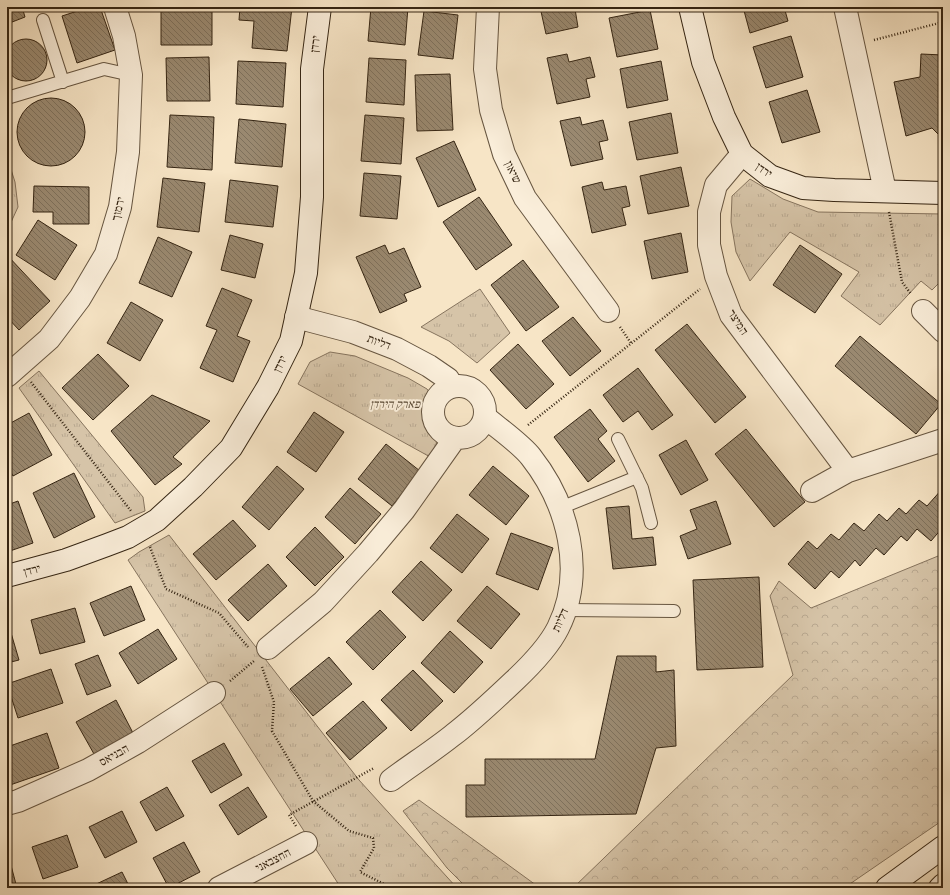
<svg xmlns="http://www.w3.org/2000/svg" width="950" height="895" viewBox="0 0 950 895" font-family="'IM FELL Double Pica','Frank Ruhl Libre',serif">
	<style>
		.grass { fill: url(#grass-tufts); stroke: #86745e }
		.forest { fill: url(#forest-crowns); stroke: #86745e }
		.building { fill: url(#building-back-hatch); stroke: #352513 }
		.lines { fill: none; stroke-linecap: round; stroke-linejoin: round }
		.lane-casing { stroke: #665540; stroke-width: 14 }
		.street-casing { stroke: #665540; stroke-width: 24 }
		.secondary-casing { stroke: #352513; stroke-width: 24 }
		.path { stroke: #352513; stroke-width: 2.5; stroke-dasharray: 1 2; stroke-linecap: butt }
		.lane { stroke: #faeeda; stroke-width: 12 }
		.street { stroke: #faeeda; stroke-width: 22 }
		.secondary { stroke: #faeeda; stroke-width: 22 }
		.labels { text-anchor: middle; stroke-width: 4; stroke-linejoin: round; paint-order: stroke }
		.street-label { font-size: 12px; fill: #352513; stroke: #faeeda }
		.park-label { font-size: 12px; font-style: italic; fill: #5d4d38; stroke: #faeeda }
	</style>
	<defs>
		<pattern id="grass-tufts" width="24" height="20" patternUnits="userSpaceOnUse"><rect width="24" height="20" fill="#d6c4a8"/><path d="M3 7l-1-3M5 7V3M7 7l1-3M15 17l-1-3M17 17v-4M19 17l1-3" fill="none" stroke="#b8a890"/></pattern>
		<pattern id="forest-crowns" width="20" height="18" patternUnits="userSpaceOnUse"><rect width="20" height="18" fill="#d6c4a8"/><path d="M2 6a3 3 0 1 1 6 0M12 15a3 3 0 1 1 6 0" fill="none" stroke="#b8a890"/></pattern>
		<pattern id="building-back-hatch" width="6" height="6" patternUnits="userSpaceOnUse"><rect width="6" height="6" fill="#9a8970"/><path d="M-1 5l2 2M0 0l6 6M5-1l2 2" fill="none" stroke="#7e705b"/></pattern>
	</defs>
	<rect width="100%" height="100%" fill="#f7e5c6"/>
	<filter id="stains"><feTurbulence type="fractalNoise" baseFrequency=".005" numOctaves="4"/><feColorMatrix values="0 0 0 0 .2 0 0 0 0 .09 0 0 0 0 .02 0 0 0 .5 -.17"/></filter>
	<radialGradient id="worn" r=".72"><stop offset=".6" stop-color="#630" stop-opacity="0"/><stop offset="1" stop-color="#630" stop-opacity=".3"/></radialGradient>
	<path class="grass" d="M7 157 15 182 18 207 7 231Z
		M750 179 783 199 818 212 943 214V279L932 290 921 281 880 325 841 296 859 272 790 232 750 281 736 252 731 222 732 196Z
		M480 289 510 333 477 363 449 341 421 327Z
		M330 352 355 356 408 378 427 389 436 401 438 424 436 446 432 458 298 384 310 362Z
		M39 371 143 497 145 511 115 523 19 388Z
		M169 535 359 780 457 888H341L128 560 139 552Z"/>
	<path class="forest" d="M943 554V820L844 888H573L793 675 770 596 779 581 811 608Z
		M419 800 540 888H467L447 868 403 811Z"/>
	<path class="building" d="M7 7H22L25 17 7 24Z
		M90 7H100L115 50 77 63 62 16Z
		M161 7H212V45H161Z
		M240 7H292L287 51 252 48 254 21 239 20Z
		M371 7H408L405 45 368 41Z
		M540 7H583L575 9 578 27 546 34Z
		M743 7H784L788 21 750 33Z
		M650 10 658 49 617 57 609 18Z
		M424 11 458 15 453 59 418 55Z
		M791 36 803 77 766 88 753 47Z
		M5 60a21 21 0 1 1 42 0a21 21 0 1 1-42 0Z
		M567 54 569 62 590 57 595 77 586 79 590 97 557 104 547 58Z
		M921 54 943 55V139L932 128 906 136 894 82 920 77Z
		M209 57 210 101H167L166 58Z
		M369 58 406 60 404 105 366 102Z
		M238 61 286 63 283 107 236 104Z
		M661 61 668 100 627 108 620 69Z
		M450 74 453 130 417 131 415 75Z
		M807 90 820 132 782 143 769 102Z
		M17 132a34 34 0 1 1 68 0a34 34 0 1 1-68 0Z
		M671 113 678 153 637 160 629 122Z
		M170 115 214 117 212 170 167 167Z
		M365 115 404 118 401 164 361 161Z
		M580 117 582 125 603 120 608 140 599 142 603 159 571 166 560 121Z
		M239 119 286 124 282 167 235 163Z
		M454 141 476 190 438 207 416 158Z
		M681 167 689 206 648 214 640 176Z
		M364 173 401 176 397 219 360 216Z
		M163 178 205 183 199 232 157 227Z
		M230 180 278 186 273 227 225 222Z
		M602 182 604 190 626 186 630 206 622 208 626 225 592 233 582 187Z
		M34 186 89 187V224H53V212H33Z
		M479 197 512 245 476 270 443 222Z
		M38 220 77 245 55 280 16 255Z
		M681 233 688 272 652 279 644 241Z
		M230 235 263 244 255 278 221 270Z
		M158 237 192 252 172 297 139 283Z
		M385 245 389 254 404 248 421 287 404 294 407 301 380 313 356 257Z
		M800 245 842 274 815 313 773 285Z
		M7 255 50 301 19 330 7 317Z
		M523 260 559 307 526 331 491 285Z
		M222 288 252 300 237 336 250 341 233 382 200 368 217 330 206 326Z
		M131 302 163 320 140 361 107 343Z
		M573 317 601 351 570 376 542 341Z
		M687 324 746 397 715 423 655 350Z
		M860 336 941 404 916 434 835 366Z
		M518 344 554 384 526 409 490 370Z
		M98 354 129 386 93 420 62 388Z
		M638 368 673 415 652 430 638 411 623 422 603 395Z
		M152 395 210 421 173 457 182 464 155 485 111 431Z
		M590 409 607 431 598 439 615 461 588 482 554 437Z
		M314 412 344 432 316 472 287 452Z
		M29 413 52 455 13 476 7 465V425Z
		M746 429 805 502 774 527 715 454Z
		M686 440 708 480 681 495 659 455Z
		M386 444 420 471 392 506 358 479Z
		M277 466 304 489 269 530 242 507Z
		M493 466 529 496 506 525 469 495Z
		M74 473 95 517 54 538 33 493Z
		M350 488 381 514 355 544 325 517Z
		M943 488V527L931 541 917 529 907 541 901 536 884 555 876 548 860 566 855 560 839 578 831 571 815 589 788 564 808 541 817 549 831 534 839 540 854 523 864 531 879 514 887 521 899 508 906 514 919 500 927 506Z
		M18 501 33 543 7 552V505Z
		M716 501 731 544 688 559 680 536 697 529 690 510Z
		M629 506 632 539 653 537 656 565 613 569 606 508Z
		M457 514 489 539 462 573 430 548Z
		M233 520 256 546 216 580 193 554Z
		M315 527 344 557 315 586 286 557Z
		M511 533 553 548 538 590 496 574Z
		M421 561 452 590 423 621 392 592Z
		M268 564 287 586 248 621 228 600Z
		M759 577 763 667 697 670 693 580Z
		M131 586 145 620 104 636 90 603Z
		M487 586 520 614 491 649 457 621Z
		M75 608 85 642 40 654 31 620Z
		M380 610 406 637 373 670 346 642Z
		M7 626H9L19 660 7 663Z
		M158 629 177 659 138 684 119 653Z
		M450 631 483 662 454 693 421 663Z
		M98 655 111 686 87 695 75 664Z
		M617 656H656V672L674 670 676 746 656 748 636 814 466 817V785H485V759H595Z
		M329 657 352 684 313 716 290 689Z
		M51 669 63 703 18 718 7 684Z
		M413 670 443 701 411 731 381 700Z
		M116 700 133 733 94 754 76 722Z
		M363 701 387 728 350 760 326 733Z
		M47 733 59 768 10 785 7 775V747Z
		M224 743 242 775 211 793 192 761Z
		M167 787 184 816 156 831 140 802Z
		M248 787 267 817 238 835 219 805Z
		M122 811 137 842 105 858 89 827Z
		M67 835 78 867 43 879 32 847Z
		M184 842 200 872 169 888 153 858Z
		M8 854 17 888H7Z
		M122 872 130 888H93L92 886Z"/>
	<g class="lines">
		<defs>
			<path id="lane" d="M43 20 63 82
				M7 98 104 69 131 75
				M618 439 642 488 651 523
				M560 508 637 477
				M565 610 674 611"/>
			<path id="street" d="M488 7 485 69 491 110 504 154 525 198 608 311
				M845 7 885 191
				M742 154 716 185 709 212V245L716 276 731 315 848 471
				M923 311 943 331
				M296 317 353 332 397 349 429 366 448 379 452 386
				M7 376 49 339 80 298 106 254 120 207 128 152 131 75 124 36 115 7
				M433 412a26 26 0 1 1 52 0a26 26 0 1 1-52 0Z
				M812 491 848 471 943 440
				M268 648 323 602 368 553 404 510 455 438
				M391 780C411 765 433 751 453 735 474 719 494 700 514 681 530 666 548 648 558 628 586 572 568 504 531 457 521 444 498 428 485 417
				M7 804 18 801 88 770 138 742 214 693
				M219 888 306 843"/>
			<path id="secondary" d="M690 7 703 62 724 117 742 154 770 176 803 188 834 190 943 193
				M7 576 66 560 107 545 128 537 157 520 193 487 231 448 268 387 291 341 306 273 312 197V69L320 7
				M887 888 943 847
				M940 888 943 885"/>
		</defs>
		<use href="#lane" class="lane-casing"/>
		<use href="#street" class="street-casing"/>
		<use href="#secondary" class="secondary-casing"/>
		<path class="path" d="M874 40 943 22
			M889 212 902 282 911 294
			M620 327 631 343
			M31 382 131 511
			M528 425 700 289
			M150 547 166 589 219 613 248 647
			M262 667 274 702 272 731 313 801 349 831 373 838 374 848 360 872 392 888
			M230 681 254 661
			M296 826 289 815 374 768"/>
		<use href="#lane" class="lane"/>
		<use href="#street" class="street"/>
		<use href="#secondary" class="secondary"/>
	</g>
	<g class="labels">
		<g class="street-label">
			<text transform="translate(315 44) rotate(-83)" y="4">ירדן</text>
			<text transform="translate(764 170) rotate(34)" y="4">ירדן</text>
			<text transform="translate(513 172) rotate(65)" y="4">שיאון</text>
			<text transform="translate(118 209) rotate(-77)" y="4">ירמוך</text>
			<text transform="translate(738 322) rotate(57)" y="4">המיצר</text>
			<text transform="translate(379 342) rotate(20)" y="4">דליות</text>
			<text transform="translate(280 364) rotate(-64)" y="4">ירדן</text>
			<text transform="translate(32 570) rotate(-15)" y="4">ירדן</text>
			<text transform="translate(560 620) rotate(-66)" y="4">דליות</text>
			<text transform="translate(114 755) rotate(-29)" y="4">הבניאס</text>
			<text transform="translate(273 860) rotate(-27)" y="4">החצבאני</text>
		</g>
		<g class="park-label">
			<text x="395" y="408">פארק הירדן</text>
		</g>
	</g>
	<rect width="950" height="895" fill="none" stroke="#f7e5c6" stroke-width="24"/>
	<rect x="8" y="8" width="934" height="879" fill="none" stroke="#352513" stroke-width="2"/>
	<rect x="12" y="12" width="926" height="871" fill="none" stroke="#352513"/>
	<rect width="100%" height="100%" filter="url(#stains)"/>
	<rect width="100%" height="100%" fill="url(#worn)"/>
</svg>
